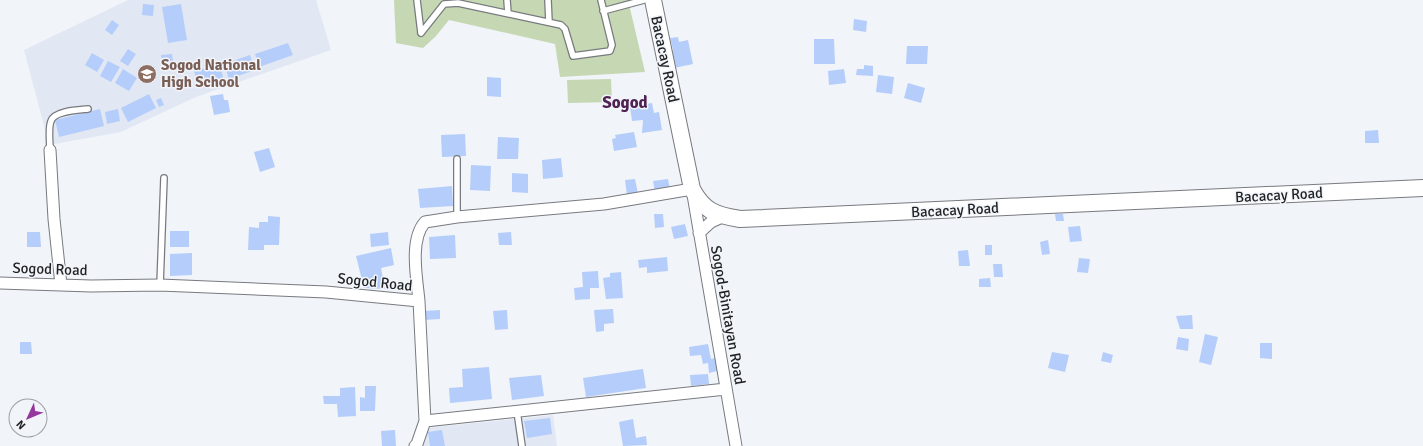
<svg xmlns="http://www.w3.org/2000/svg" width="1423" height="446" viewBox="0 0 1423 446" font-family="Signika,sans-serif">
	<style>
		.built { fill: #e1e8f4 }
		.green { fill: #c5d8b3 }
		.building { fill: #b5cdfa }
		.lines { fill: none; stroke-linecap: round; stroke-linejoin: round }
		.lane-casing { stroke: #787a7f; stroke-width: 8 }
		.street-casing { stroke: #787a7f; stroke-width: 13 }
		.secondary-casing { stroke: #787a7f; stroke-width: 18 }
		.lane { stroke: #fff; stroke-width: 5.5 }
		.street { stroke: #fff; stroke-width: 11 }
		.secondary { stroke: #fff; stroke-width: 16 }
		.labels { text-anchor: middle; stroke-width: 3; stroke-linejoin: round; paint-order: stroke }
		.street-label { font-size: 15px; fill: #1f2123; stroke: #f1f4f9 }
		.education-label { font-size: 15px; font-weight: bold; fill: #785e54; stroke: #f1f4f9; text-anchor: start }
		.quarter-label { font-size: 17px; font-weight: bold; fill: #502254; stroke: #f1f4f9 }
	</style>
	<rect width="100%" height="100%" fill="#f1f4f9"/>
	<path class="built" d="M128 0H316L331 50 196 97 121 132 49 145 24 50Z
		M553 415 557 446H423L426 428Z"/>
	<path class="green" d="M394 0H628L645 72 560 77 555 44 449 20 436 36 423 48 396 43Z
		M611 79 612 102 568 103 567 80Z"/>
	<path class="building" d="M143 4 154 5 153 16 142 15Z
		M181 4 187 40 168 43 162 7Z
		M854 19 867 21 866 32 853 30Z
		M112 20 119 25 112 35 105 30Z
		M678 37 679 42 688 40 693 64 674 68 671 51 673 50 670 38Z
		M814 39H834L835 64H814Z
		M288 43 293 55 259 67 255 54Z
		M907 46H928L927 64H906Z
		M128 49 136 54 128 66 120 61Z
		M92 53 104 60 97 72 85 65Z
		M172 54 174 68 163 69 161 55Z
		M250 55 255 70 229 79 224 64Z
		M108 61 120 67 111 82 100 76Z
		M220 65 224 81 198 87 194 71Z
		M864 65 873 66V76L856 75 857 69H864Z
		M123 69 137 78 129 91 115 83Z
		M844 69 846 83 829 85 828 71Z
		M878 75 894 77 892 94 876 92Z
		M487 77 501 78V97L487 96Z
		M908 83 925 88 921 103 904 98Z
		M149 94 156 108 128 122 121 108Z
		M223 94 224 100H228L230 112 214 115 210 96Z
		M161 98 164 105 159 107 156 100Z
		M652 103 654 113 659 112 662 130 642 133 643 120 632 121 630 107Z
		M100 109 104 126 59 137 55 120Z
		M118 109 120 121 107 124 105 112Z
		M1378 130 1379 143H1365V131Z
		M634 132 637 147 614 151 612 139 616 138 615 135Z
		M465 134 466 156 442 157 441 135Z
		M498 137 519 138 518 159H497Z
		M269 148 275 167 260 172 254 152Z
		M561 158 563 177 543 179 542 160Z
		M471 165 491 166 490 191 470 190Z
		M512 173 528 174V193L512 192Z
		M635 179 638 194 627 195 625 180Z
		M668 179 670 189 655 192 653 181Z
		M452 186 453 206 420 208 418 189Z
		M654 214H663L664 227 655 228Z
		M1055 214H1063L1064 221H1056Z
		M268 216 280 217 279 245H264V250H248L249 227 259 228V222H268Z
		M685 224 688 236 674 239 671 227Z
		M1080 226 1082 241 1070 242 1068 227Z
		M170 231H189V247H170Z
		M27 232H40L41 247H27Z
		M388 232 389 245 371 247 370 234Z
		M511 232 512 245H499L498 233Z
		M455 235 456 258 430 259 429 237Z
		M1048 240 1050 254 1042 255 1040 242Z
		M985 245H992V255H985Z
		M391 248 394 265 381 268 385 289 364 288 356 256Z
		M968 250 970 266H959L958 251Z
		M192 253V275L170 276V254Z
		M667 257 668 271 647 273V267L639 268 638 260Z
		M1079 258 1090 259 1088 273 1077 272Z
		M993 264H1002L1003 277H994Z
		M598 271 599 288H590V299L575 300 574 288 583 287 582 272Z
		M621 272 623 298 606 299 603 278 610 277V273Z
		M990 278 991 287H979V279Z
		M613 309 614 323 604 324V331L596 332 594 310Z
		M440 310V319L424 320 423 311Z
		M507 310 508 329 495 330 493 311Z
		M1192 315 1193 329H1180L1176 316Z
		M1205 334 1218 337 1211 365 1199 362Z
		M1178 337 1189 339 1188 351 1176 349Z
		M20 342H31L32 354H20Z
		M1260 343H1272V359L1260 358Z
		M708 344 711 359 715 358 717 371 709 373 708 363 703 364 701 355 690 356 689 347Z
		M1052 352 1069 355 1065 372 1048 368Z
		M1103 352 1113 355 1111 363 1101 361Z
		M489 367 492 399 450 403 449 388 463 387 462 369Z
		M643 369 646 388 586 397 583 378Z
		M708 374 709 384 691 386 690 375Z
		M541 375 544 396 512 400 509 378Z
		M365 386H376L375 411H360V397L365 398Z
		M355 387 356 416 338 417 337 404H324L323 396H340V388Z
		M550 418 552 434 527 438 524 421Z
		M633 419 636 438 646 436 647 445 623 446 619 422Z
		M395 430 396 446H382L381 431Z
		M442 430 445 446H430L428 432Z"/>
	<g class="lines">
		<defs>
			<path id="lane" d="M417 0 421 33
				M507 0 508 13
				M548 0 549 22
				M603 11 644 0
				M421 33 444 4 458 3 561 25 565 29 573 56 610 51 612 45 601 0
				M50 150C50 143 48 128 51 121 54 111 78 110 88 109
				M457 217V159
				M160 285 164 178
				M517 411 522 446"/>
			<path id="street" d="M50 150 54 219 61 285
				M699 233 711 222 724 216
				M0 283 91 286 160 285 326 292 419 301C417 279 409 240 425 222L457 217 604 204 692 189 736 446
				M425 421 726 389
				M415 446 417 444 425 421 419 301"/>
			<path id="secondary" d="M653 0 692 189C704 211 715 215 740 219L1423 188"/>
		</defs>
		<use href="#lane" class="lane-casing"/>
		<use href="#street" class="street-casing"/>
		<use href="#secondary" class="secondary-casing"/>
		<use href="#lane" class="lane"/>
		<use href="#street" class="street"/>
		<use href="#secondary" class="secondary"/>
	</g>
	<defs>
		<symbol id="school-disc" viewBox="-11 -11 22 22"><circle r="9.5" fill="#8d6e63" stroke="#f1f4f9"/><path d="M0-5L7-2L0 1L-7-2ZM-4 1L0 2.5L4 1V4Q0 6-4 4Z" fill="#fff"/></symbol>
	</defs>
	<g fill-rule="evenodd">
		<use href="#school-disc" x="136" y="63" width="22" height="22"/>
	</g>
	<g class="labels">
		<g class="street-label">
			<text transform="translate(665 59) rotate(78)" y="5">Bacacay Road</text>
			<text transform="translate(1279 195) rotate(-3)" y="5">Bacacay Road</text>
			<text transform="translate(955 210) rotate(-3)" y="5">Bacacay Road</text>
			<text transform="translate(50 269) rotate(2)" y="5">Sogod Road</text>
			<text transform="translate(375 282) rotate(6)" y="5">Sogod Road</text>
			<text transform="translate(728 315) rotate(80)" y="5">Sogod-Binitayan Road</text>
		</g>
		<g class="education-label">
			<text x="161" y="70">Sogod National<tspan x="161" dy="17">High School</tspan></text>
		</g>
		<g class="quarter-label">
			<text x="625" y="108">Sogod</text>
		</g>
	</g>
	<g transform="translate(28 418) rotate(226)"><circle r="19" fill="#f1f4f9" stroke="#9da0a3"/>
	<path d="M0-3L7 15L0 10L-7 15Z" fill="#95369f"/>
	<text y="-6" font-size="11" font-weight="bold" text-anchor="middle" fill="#1f2123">N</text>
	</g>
</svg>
